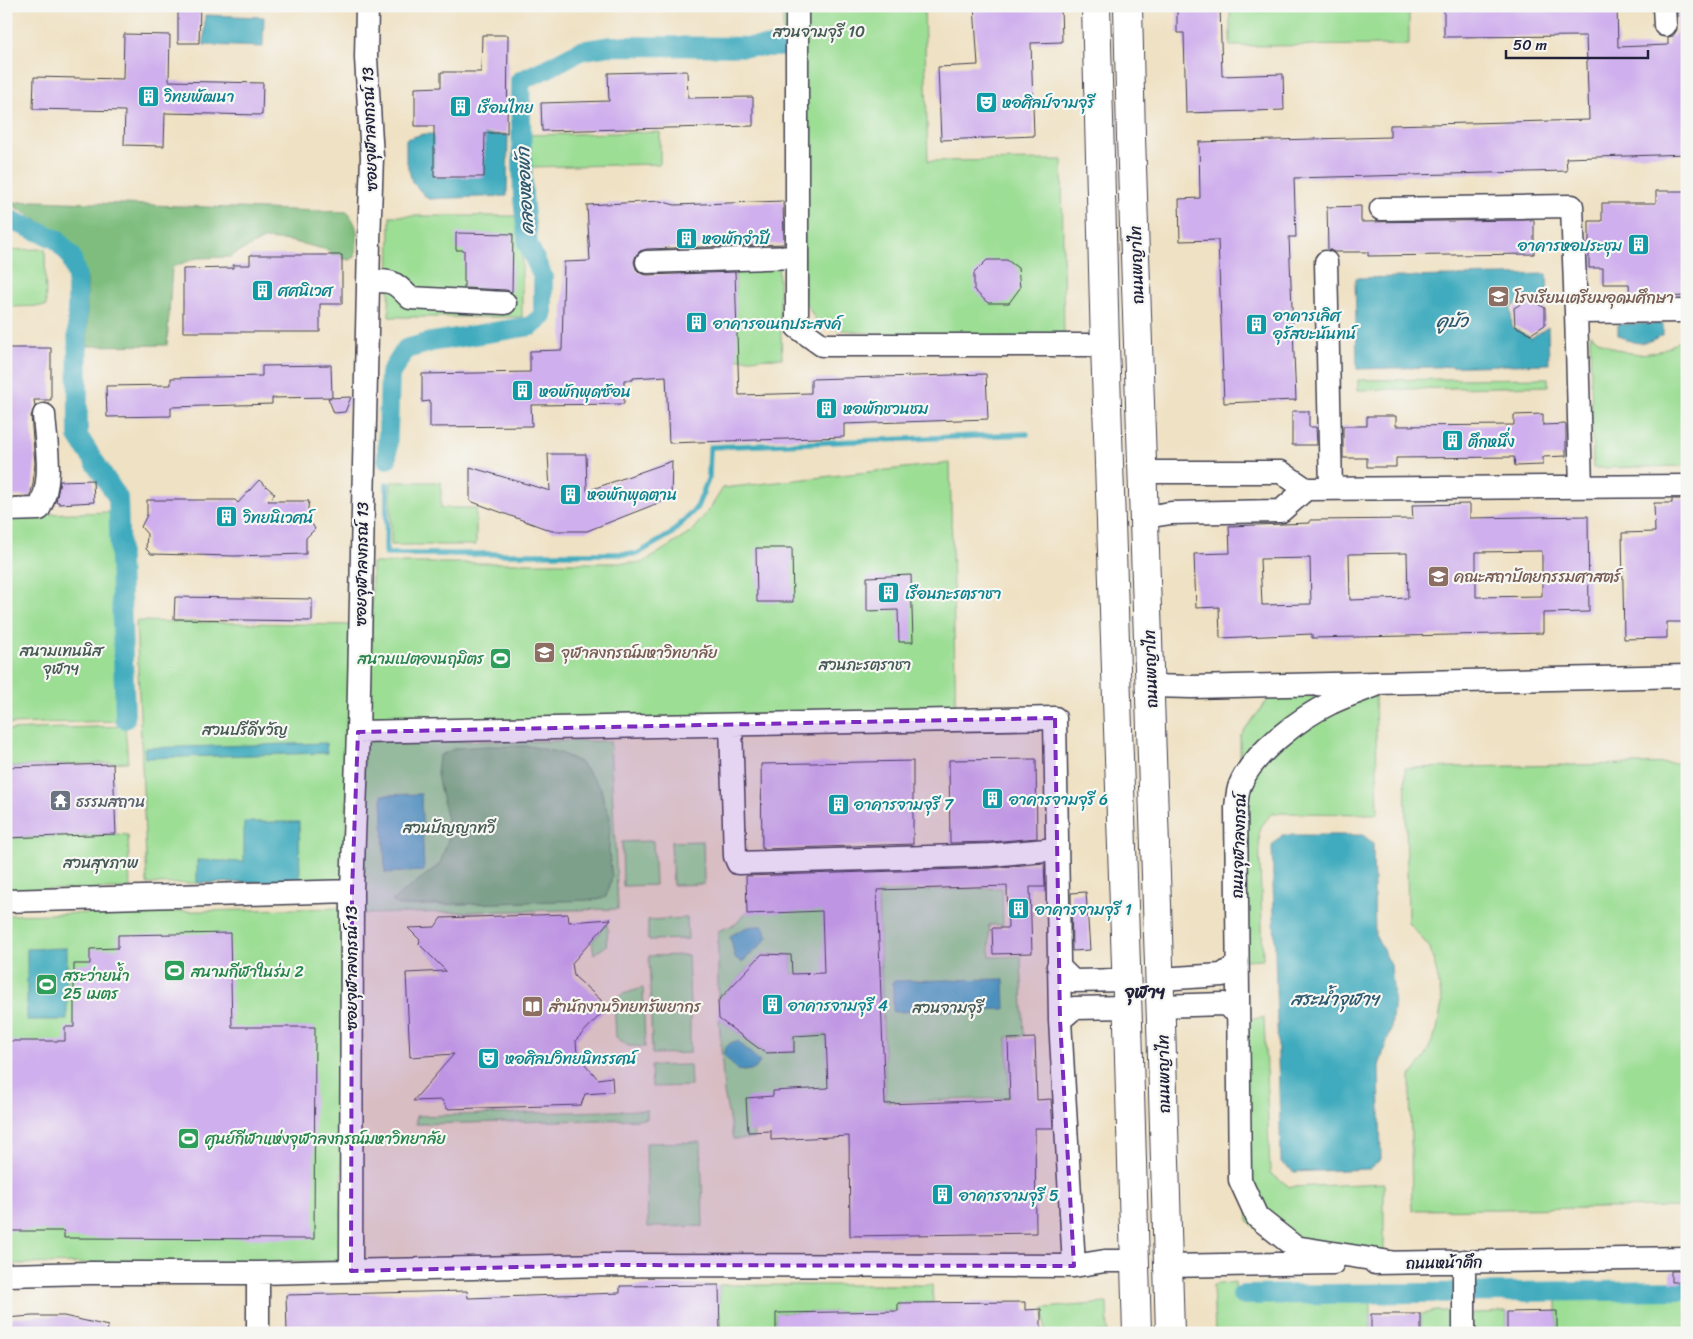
<svg xmlns="http://www.w3.org/2000/svg" width="1693" height="1339" viewBox="0 0 1693 1339" font-family="Sriracha,'Playpen Sans Thai',sans-serif">
	<style>
		.green { fill: #9dde95; stroke: #608068 }
		.forest { fill: #7ebd7e; stroke: #50705c }
		.water { fill: #3fabbe; stroke: #30667c }
		.lines { fill: none; stroke-linecap: round; stroke-linejoin: round }
		.stream { stroke: #3fabbe; stroke-width: 5.5 }
		.canal { stroke: #3fabbe; stroke-width: 20 }
		.building { fill: #cfafed; fill-rule: evenodd }
		.minor-casing { stroke: #413f4f; stroke-width: 25 }
		.major-casing { stroke: #413f4f; stroke-width: 30 }
		.minor { stroke: #fff; stroke-width: 22 }
		.major { stroke: #fff; stroke-width: 28 }
		.marked { fill: #7b2cbf; fill-opacity: 0.2; stroke: #7b2cbf; stroke-width: 4; stroke-dasharray: 10 6; stroke-linejoin: round }
		.labels { text-anchor: middle; stroke-width: 4.5; stroke-linejoin: round; paint-order: stroke }
		.park-label { font-size: 16px; fill: #475a56; stroke: #f6f6f2 }
		.culture-label { font-size: 16px; fill: #0d838f; stroke: #f6f6f2; text-anchor: start }
		.street-label { font-size: 16px; fill: #22223b; stroke: #f6f6f2 }
		.education-label { font-size: 16px; fill: #785e54; stroke: #f6f6f2; text-anchor: start }
		.leisure-label { font-size: 16px; fill: #27864d; stroke: #f6f6f2; text-anchor: start }
		.worship-label { font-size: 16px; fill: #5b616d; stroke: #f6f6f2; text-anchor: start }
		.water-label { font-size: 18px; font-style: italic; fill: #2e596f; stroke: #f6f6f2 }
		.neighbourhood-label { font-size: 18px; font-weight: bold; fill: #22223b; stroke: #f6f6f2 }
	</style>
	<rect width="100%" height="100%" fill="#f6f6f2"/>
	<filter id="ink" filterUnits="userSpaceOnUse"><feTurbulence type="fractalNoise" baseFrequency=".02" numOctaves="2"/><feDisplacementMap in="SourceGraphic" scale="10" xChannelSelector="R" yChannelSelector="G"/><feConvolveMatrix kernelMatrix="1 2 1 2 8 2 1 2 1" color-interpolation-filters="sRGB"/></filter>
	<filter id="wash" filterUnits="userSpaceOnUse"><feTurbulence type="fractalNoise" baseFrequency=".0096" numOctaves="4" result="noise"/><feDisplacementMap in="SourceGraphic" scale="20" xChannelSelector="R" yChannelSelector="G"/><feGaussianBlur stdDeviation="1.12" result="paint"/><feColorMatrix in="noise" values="0 0 0 0 0 0 0 0 0 0 0 0 0 0 0 0 0 1.4 0 .05"/><feComposite in="paint" operator="in"/></filter>
	<g filter="url(#wash)">
		<rect width="100%" height="100%" fill="#efe1c3"/>
		<path class="green" d="M783 6H924L928 161 1062 160 1064 340 875 334 820 327 804 300 803 56H783Z
			M1230 6H1409V45L1230 46Z
			M660 132V164L527 167V135Z
			M390 216H522V317H389Z
			M45 249 46 306 6 307V250Z
			M778 257 782 358 736 359 735 258Z
			M1590 334C1621 359 1656 361 1687 335V466L1593 468Z
			M1548 378V386L1358 390V380Z
			M950 463 956 714 371 724 372 563H642L690 533 709 510 723 488Z
			M391 482H441V508H476V545H391Z
			M112 512 118 721 6 724V515Z
			M136 621 351 625 345 881 147 884Z
			M1375 692 1378 814 1272 813 1259 829 1263 959 1241 960 1240 736 1270 697Z
			M125 726 128 762 6 767V730Z
			M364 741H610L618 909 363 914Z
			M1687 763V1207L1412 1210 1410 1077 1424 1059 1437 1030 1442 1003 1437 974 1430 948 1408 922 1405 768Z
			M116 834 128 835 130 889 6 890V838Z
			M653 841 655 885 623 886 622 842Z
			M703 841 704 884 673 885 671 842Z
			M1002 888 1003 925H989L990 957 1021 956 1024 1036 1007 1037 1009 1098 886 1102 878 892Z
			M827 907 828 975 792 974 791 955 762 954 718 1001V931L736 924 746 912Z
			M342 908V1261L6 1264V915Z
			M687 918 688 939 648 940V920Z
			M607 924 608 930 606 946 594 954 592 941Z
			M688 955 690 1007 651 1008 649 956Z
			M643 988 645 1047 628 1046 616 1037 614 1000 623 994Z
			M651 1014H690V1053L652 1054Z
			M1264 1018 1270 1173 1290 1187 1384 1183V1255L1288 1257 1248 1221 1242 1019Z
			M719 1019 765 1053 794 1052V1036L826 1034 829 1097 752 1105 754 1139H733L724 1092Z
			M690 1065 691 1086 652 1087 651 1066Z
			M647 1110V1119L416 1124V1116Z
			M701 1142 703 1226 648 1227 646 1143Z
			M1235 1282 1236 1298H1371V1333H1215L1213 1285Z
			M719 1285H932L933 1303H898V1311L776 1313V1333H730V1330L720 1331Z
			M1687 1294V1329L1557 1331V1295Z
			M1107 1303 1108 1333H1045L1044 1308Z
			M1436 1311H1451L1456 1316 1458 1333H1421V1314Z
			M1507 1312V1333H1468L1471 1313Z"/>
		<path class="forest" d="M35 201 348 212C360 231 358 235 355 257L350 260 336 257 328 250 290 241 264 239 229 257 197 258 172 267 167 345 87 346V278L75 251 60 234 9 203Z
			M488 746H529L560 753 580 762 601 788 604 803 610 816 609 852 612 877 606 897 593 900 400 906 392 901 440 864 450 833 437 775 439 756 456 748Z"/>
		<path class="water" d="M205 15 264 17 263 47 204 45Z
			M423 134 508 135 507 196 428 199 412 182 406 158V139Z
			M1547 274 1548 306 1529 296 1511 307 1512 327 1531 338 1548 327 1549 364 1357 369 1355 278Z
			M1618 324H1663V335C1642 345 1638 346 1618 335Z
			M326 743 327 753 145 758 144 748Z
			M421 794 424 871 385 873 382 795Z
			M244 822H299L300 881 197 883V860L244 862Z
			M1282 835H1363L1373 843 1375 935 1391 965 1394 999 1391 1029 1379 1066 1381 1159 1370 1169 1294 1172 1281 1162 1272 846Z
			M756 926H763L768 937 757 949 742 962 735 958 730 936 747 927Z
			M67 948V1020H27V949Z
			M1004 979 1005 1009 893 1012V981Z
			M738 1041 760 1062 755 1069 744 1071 737 1070 723 1054C726 1045 730 1042 738 1041Z"/>
		<g class="lines">
			<path class="stream" d="M387 484 386 554H637L671 534 697 507 709 477 710 447 1027 434"/>
			<path class="canal" d="M6 218 56 239 71 256 77 277 78 436 118 498 125 719
				M387 459 390 374 406 349 431 342 531 326 543 316V277L528 244 523 197 520 81 548 68 580 51 610 46 788 47
				M1242 1295 1687 1290"/>
		</g>
		<g id="blocks">
			<path class="building" d="M178 6H200L199 43H178Z
				M974 6H1061L1062 42 1031 43 1034 136 941 140 938 67 978 65Z
				M1177 6H1220L1222 76 1283 74 1284 110 1186 113 1184 33H1177Z
				M1444 6H1617L1618 47 1668 45V37L1673 36 1677 30V6H1687V154L1566 158 1567 171 1294 178 1296 237H1289L1296 400 1224 403 1218 240 1180 241 1179 199 1200 198 1199 142 1390 137V125L1589 120 1586 36 1444 37Z
				M124 34 170 35 169 81 263 83 262 115 165 113 164 146 124 145 125 111 33 109 34 77 123 79Z
				M482 35H508L507 133H485L484 177H434V126H415V88L441 87V72H481Z
				M687 71 688 98 753 97V126L542 131 541 103 609 101 608 73Z
				M1656 191H1687V296L1630 298 1629 284H1603V268H1589V221H1602V203H1656Z
				M660 201 675 205 783 201 784 244 647 249 640 251 636 255 634 262 636 269 640 273 647 275 735 272 739 395 811 393V379L986 374 988 419 844 424V437L669 443 666 376 633 378V380H624V404L531 405 532 426 430 427V401L422 402V374L530 372V351L562 350 564 262 590 261 587 205Z
				M1361 206V222L1534 220V254L1368 256V252H1334L1328 249 1327 207Z
				M456 233 513 234 512 292 506 290 464 288V250H456Z
				M250 255H342V304H320V332H183V269L233 268V265H250Z
				M987 260H1007L1018 268 1020 288 1009 303H988L974 290V273Z
				M1529 299 1545 308V325L1531 334 1515 326 1514 308Z
				M6 348H51V400H34L35 406 31 416 35 463 33 484 30 496 6 497Z
				M331 365 332 397 272 398V404L171 407V416L107 417 106 386 171 385V378L262 376V366Z
				M351 397 345 412 334 413 328 398Z
				M1292 411H1309V427H1316L1317 445H1292Z
				M1543 414V425L1566 424V456L1543 457V465L1515 466 1514 457 1396 458V467H1367V458H1343V426H1367V416H1396V426L1514 425V415Z
				M548 454H586L587 491 672 461 671 498 587 531H552L470 501V467L550 491Z
				M93 480 94 502 59 504V502H56L60 481Z
				M259 480 275 494 268 501H309L307 515 315 529 306 538V554L234 556 151 554 146 549 147 534 141 527 147 515V500H235L238 503Z
				M1672 499H1687V622H1667V638L1624 639 1622 533 1655 532 1654 503H1672Z
				M1470 504V518L1588 516 1589 612 1543 613V633L1312 638V634L1220 638 1219 607 1196 608 1194 554 1230 553 1229 526 1310 523V520L1413 519 1412 505ZM1542 551V596L1476 597V552ZM1407 553 1408 598 1350 600 1349 554ZM1310 558 1311 604 1262 605 1260 559Z
				M756 548H792L793 602H757Z
				M911 575 913 642H899L898 610 867 611V577Z
				M175 597 312 599V621L174 619Z
				M1036 759 1037 838 990 842 950 843 949 760Z
				M913 761V844L762 849 761 764Z
				M113 764 116 834 6 838V767Z
				M1044 863 1045 887H1030L1032 953 993 954 992 928H1008L1007 886 877 890 885 1104 1010 1100 1008 1039 1035 1038 1037 1100 1051 1099 1053 1128H1035L1036 1233 850 1236 849 1136 771 1140V1131L748 1132 746 1098 773 1096V1091L828 1088 826 1034 794 1036V1052L765 1053 719 1019 718 1001 762 954 791 955 792 974 824 973 822 911 747 914 746 876 991 868Z
				M1086 892 1090 950 1072 951 1071 893Z
				M568 914 569 922 611 919 572 963 574 976 601 1000 603 1012 576 1040 577 1055 598 1079 612 1077 613 1092 585 1094 581 1105 447 1109 442 1100 413 1101 454 1054 410 1057 406 973 446 971 419 944 420 940 408 928 435 927 441 918Z
				M230 933 232 1027H315L314 1239 64 1238V1231H6V1041H65V1027H74V964H90V949L118 948V935Z
				M1671 1271H1687V1282H1671Z
				M719 1285 720 1333H287L286 1295 467 1291 468 1298 620 1293V1286Z
				M1025 1302V1310L1041 1309V1333H776V1313L898 1311V1303Z
				M1557 1311V1333H1507V1312Z
				M1371 1314H1421V1333H1371Z
				M32 1316H64L108 1326 107 1333H6V1318Z"/>
		</g>
	</g>
	<g filter="url(#ink)">
		<use href="#blocks" fill-opacity="0" stroke="#413f4f" stroke-width="1"/>
		<g class="lines">
			<defs>
				<path id="minor" d="M797 6V327L822 345H1105
					M1664 6 1665 25
					M1381 209 1572 206 1576 312 1581 487
					M647 262 797 257
					M1326 262 1331 489
					M368 281C392 281 393 280 410 298L505 303
					M1576 312 1687 311
					M1143 472H1281L1306 489 1281 511 1171 513 1145 517
					M1306 489 1687 486
					M6 510 39 509C54 480 46 446 44 415
					M1381 683C1365 690 1347 695 1331 703 1301 717 1252 754 1240 785 1237 792 1237 801 1236 808L1240 1180 1257 1217 1295 1247 1390 1262
					M1150 686 1192 687 1687 676
					M731 725 735 856 738 863 991 855 1057 849
					M358 732 1055 718 1060 1020 1074 1266
					M6 901 352 891
					M1058 966 1073 981 1126 980
					M1160 979 1222 975 1237 965
					M1160 1006 1224 1004 1238 1013
					M1060 1020 1074 1008 1128 1007
					M1464 1261V1333
					M1375 1263 1687 1258
					M1167 1266 1333 1263
					M351 1271 352 891 358 732 369 242 372 157 366 58 367 6
					M258 1273V1333
					M6 1275 91 1273H258L603 1265 1074 1266 1105 1261H1134"/>
				<path id="major" d="M1096 6 1105 345 1128 1024 1137 1333
					M1128 6 1131 137 1161 1023 1170 1333"/>
			</defs>
			<use href="#minor" class="minor-casing"/>
			<use href="#major" class="major-casing"/>
			<use href="#minor" class="minor"/>
			<use href="#major" class="major"/>
		</g>
	</g>
	<path class="marked" d="M1055 718 1060 1020 1074 1266 603 1265 351 1271 352 891 358 732Z"/>
	<defs>
		<symbol id="building-square" viewBox="-11 -11 22 22"><rect x="-9" y="-9" width="18" height="18" rx="4" fill="#0f9aa8" stroke="#f6f6f2"/><path d="M-4-6H4V6H1V3H-1V6H-4ZM-2.5-4.3h1.7v1.8h-1.7ZM.8-4.3h1.7v1.8H.8ZM-2.5-1h1.7V.8h-1.7ZM.8-1h1.7V.8H.8Z" fill="#fff"/></symbol>
		<symbol id="theatre-square" viewBox="-11 -11 22 22"><rect x="-9" y="-9" width="18" height="18" rx="4" fill="#0f9aa8" stroke="#f6f6f2"/><path d="M-5-5.5Q0-4 5-5.5V0Q5 5 0 6Q-5 5-5 0ZM-3.3-2.5H-1v1.5H-3.3ZM1-2.5H3.3v1.5H1ZM-2.8 1Q0 5.5 2.8 1Z" fill="#fff"/></symbol>
		<symbol id="school-square" viewBox="-11 -11 22 22"><rect x="-9" y="-9" width="18" height="18" rx="4" fill="#8d6e63" stroke="#f6f6f2"/><path d="M0-5L7-2L0 1L-7-2ZM-4 1L0 2.5L4 1V4Q0 6-4 4Z" fill="#fff"/></symbol>
		<symbol id="university-square" viewBox="-11 -11 22 22"><rect x="-9" y="-9" width="18" height="18" rx="4" fill="#8d6e63" stroke="#f6f6f2"/><path d="M0-5L7-2L0 1L-7-2ZM-4 1L0 2.5L4 1V4Q0 6-4 4Z" fill="#fff"/></symbol>
		<symbol id="stadium-square" viewBox="-11 -11 22 22"><rect x="-9" y="-9" width="18" height="18" rx="4" fill="#2e9e5b" stroke="#f6f6f2"/><path d="M0-5a6.5 5 0 1 0 0 10a6.5 5 0 1 0 0-10ZM-3.5-1.8h7v3.6h-7Z" fill="#fff"/></symbol>
		<symbol id="temple-square" viewBox="-11 -11 22 22"><rect x="-9" y="-9" width="18" height="18" rx="4" fill="#6b7280" stroke="#f6f6f2"/><path d="M0-6L5-2H3V0L6.5 2.5H4V6H1.5V3h-3V6H-4V2.5H-6.5L-3 0V-2H-5Z" fill="#fff"/></symbol>
		<symbol id="library-square" viewBox="-11 -11 22 22"><rect x="-9" y="-9" width="18" height="18" rx="4" fill="#8d6e63" stroke="#f6f6f2"/><path d="M-6-4Q-3-5.5-.7-3.5V5Q-3 3-6 4ZM6-4Q3-5.5 .7-3.5V5Q3 3 6 4Z" fill="#fff"/></symbol>
	</defs>
	<g fill-rule="evenodd">
		<use href="#building-square" x="136" y="84" width="25" height="25"/>
		<use href="#theatre-square" x="974" y="90" width="25" height="25"/>
		<use href="#building-square" x="448" y="94" width="25" height="25"/>
		<use href="#building-square" x="674" y="226" width="25" height="25"/>
		<use href="#building-square" x="1626" y="232" width="25" height="25"/>
		<use href="#building-square" x="250" y="278" width="25" height="25"/>
		<use href="#school-square" x="1486" y="284" width="25" height="25"/>
		<use href="#building-square" x="684" y="310" width="25" height="25"/>
		<use href="#building-square" x="1244" y="312" width="25" height="25"/>
		<use href="#building-square" x="510" y="378" width="25" height="25"/>
		<use href="#building-square" x="814" y="396" width="25" height="25"/>
		<use href="#building-square" x="1440" y="428" width="25" height="25"/>
		<use href="#building-square" x="558" y="482" width="25" height="25"/>
		<use href="#building-square" x="214" y="504" width="25" height="25"/>
		<use href="#university-square" x="1426" y="564" width="25" height="25"/>
		<use href="#building-square" x="876" y="580" width="25" height="25"/>
		<use href="#university-square" x="532" y="640" width="25" height="25"/>
		<use href="#stadium-square" x="488" y="646" width="25" height="25"/>
		<use href="#building-square" x="980" y="786" width="25" height="25"/>
		<use href="#temple-square" x="48" y="788" width="25" height="25"/>
		<use href="#building-square" x="826" y="792" width="25" height="25"/>
		<use href="#building-square" x="1006" y="896" width="25" height="25"/>
		<use href="#stadium-square" x="162" y="958" width="25" height="25"/>
		<use href="#stadium-square" x="34" y="972" width="25" height="25"/>
		<use href="#building-square" x="760" y="992" width="25" height="25"/>
		<use href="#library-square" x="520" y="994" width="25" height="25"/>
		<use href="#theatre-square" x="476" y="1046" width="25" height="25"/>
		<use href="#stadium-square" x="176" y="1126" width="25" height="25"/>
		<use href="#building-square" x="930" y="1182" width="25" height="25"/>
	</g>
	<g class="labels">
		<g class="park-label">
			<text x="819" y="37">สวนจามจุรี 10</text>
			<text x="61" y="656">สนามเทนนิส<tspan x="61" dy="18">จุฬาฯ</tspan></text>
			<text x="865" y="670">สวนภะรตราชา</text>
			<text x="245" y="735">สวนปรีดีขวัญ</text>
			<text x="449" y="833">สวนปัญญาทวี</text>
			<text x="101" y="868">สวนสุขภาพ</text>
			<text x="948" y="1013">สวนจามจุรี</text>
		</g>
		<g class="culture-label">
			<text x="164" y="102">วิทยพัฒนา</text>
			<text x="1002" y="108">หอศิลป์จามจุรี</text>
			<text x="477" y="113">เรือนไทย</text>
			<text x="702" y="244">หอพักจำปี</text>
			<text x="1622" y="251" text-anchor="end">อาคารหอประชุม</text>
			<text x="278" y="296">ศศนิเวศ</text>
			<text x="1273" y="321">อาคารเลิศ<tspan x="1273" dy="18">อุรัสยะนันทน์</tspan></text>
			<text x="713" y="329">อาคารอเนกประสงค์</text>
			<text x="539" y="397">หอพักพุดซ้อน</text>
			<text x="843" y="414">หอพักชวนชม</text>
			<text x="1468" y="447">ตึกหนึ่ง</text>
			<text x="587" y="500">หอพักพุดตาน</text>
			<text x="243" y="523">วิทยนิเวศน์</text>
			<text x="905" y="599">เรือนภะรตราชา</text>
			<text x="1009" y="805">อาคารจามจุรี 6</text>
			<text x="854" y="810">อาคารจามจุรี 7</text>
			<text x="1035" y="915">อาคารจามจุรี 1</text>
			<text x="788" y="1011">อาคารจามจุรี 4</text>
			<text x="505" y="1064">หอศิลปวิทยนิทรรศน์</text>
			<text x="959" y="1201">อาคารจามจุรี 5</text>
		</g>
		<g class="street-label">
			<text transform="translate(369 129) rotate(-92)" y="6">ซอยจุฬาลงกรณ์ 13</text>
			<text transform="translate(1136 265) rotate(-92)" y="6">ถนนพญาไท</text>
			<text transform="translate(361 564) rotate(-89)" y="6">ซอยจุฬาลงกรณ์ 13</text>
			<text transform="translate(1150 669) rotate(-92)" y="6">ถนนพญาไท</text>
			<text transform="translate(1238 846) rotate(-88)" y="6">ถนนจุฬาลงกรณ์</text>
			<text transform="translate(351 968) rotate(-90)" y="6">ซอยจุฬาลงกรณ์ 13</text>
			<text transform="translate(1163 1074) rotate(-91)" y="6">ถนนพญาไท</text>
			<text transform="translate(1444 1262) rotate(-1)" y="6">ถนนหน้าตึก</text>
		</g>
		<g class="education-label">
			<text x="1514" y="303">โรงเรียนเตรียมอุดมศึกษา</text>
			<text x="1454" y="582">คณะสถาปัตยกรรมศาสตร์</text>
			<text x="561" y="658">จุฬาลงกรณ์มหาวิทยาลัย</text>
			<text x="549" y="1012">สำนักงานวิทยทรัพยากร</text>
		</g>
		<g class="leisure-label">
			<text x="484" y="664" text-anchor="end">สนามเปตองนฤมิตร</text>
			<text x="191" y="977">สนามกีฬาในร่ม 2</text>
			<text x="63" y="981">สระว่ายน้ำ<tspan x="63" dy="18">25 เมตร</tspan></text>
			<text x="205" y="1144">ศูนย์กีฬาแห่งจุฬาลงกรณ์มหาวิทยาลัย</text>
		</g>
		<g class="worship-label">
			<text x="76" y="807">ธรรมสถาน</text>
		</g>
		<g class="water-label">
			<text transform="translate(525 191) rotate(-93)" y="6">คลองหอพัก</text>
			<text x="1452" y="327">คูบัว</text>
			<text x="1335" y="1005">สระน้ำจุฬาฯ</text>
		</g>
		<g class="neighbourhood-label">
			<text x="1145" y="998">จุฬาฯ</text>
		</g>
	</g>
	<rect width="1693" height="1339" fill="none" stroke="#f6f6f2" stroke-width="25"/>
	<path d="M1506 50v8h142v-8" fill="none" stroke="#22223b" stroke-width="2.5"/>
	<text x="1513" y="50" font-size="15" fill="#22223b" stroke="#f6f6f2" stroke-width="4" paint-order="stroke">50 m</text>
</svg>
